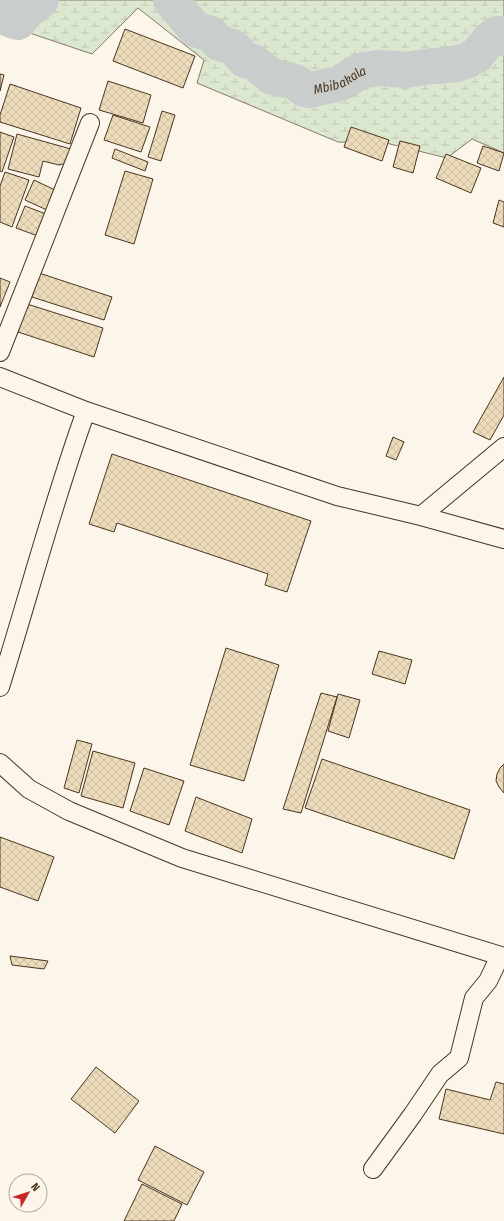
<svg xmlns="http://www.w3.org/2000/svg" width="504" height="1221" viewBox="0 0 504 1221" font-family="'Fira Sans Condensed',sans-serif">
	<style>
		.wetland { fill: url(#wetland-marsh); stroke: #887966 }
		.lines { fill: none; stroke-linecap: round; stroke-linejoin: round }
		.river { stroke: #c9cecd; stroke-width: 36 }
		.building { fill: url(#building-cross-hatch); stroke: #4a3520 }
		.street-casing { stroke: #4a3520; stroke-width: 20 }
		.street { stroke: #fbf6e9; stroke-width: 18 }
		.labels { text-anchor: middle; stroke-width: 3; stroke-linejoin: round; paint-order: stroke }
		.water-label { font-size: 13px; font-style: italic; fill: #4a3520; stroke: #fbf6e9 }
	</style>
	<defs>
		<pattern id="wetland-marsh" width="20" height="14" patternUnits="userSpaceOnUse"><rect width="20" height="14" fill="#dce7d0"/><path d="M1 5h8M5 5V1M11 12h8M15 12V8" fill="none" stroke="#bec7b2"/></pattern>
		<pattern id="building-cross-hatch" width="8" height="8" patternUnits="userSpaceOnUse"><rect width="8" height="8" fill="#ecdcbc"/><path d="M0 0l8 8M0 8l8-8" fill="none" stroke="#ccbda1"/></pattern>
	</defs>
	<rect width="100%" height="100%" fill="#fbf6e9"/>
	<path class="wetland" d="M0 0H504V153L472 139 447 158 386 143 338 142 197 83 204 60 138 8 92 54 0 23Z"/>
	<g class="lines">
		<g class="river">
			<path id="s1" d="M171 0 195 29 211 34 219 43 233 47 245 60 254 62 272 77 288 80 297 83 304 89 310 90 337 84 345 81 358 72 364 70 381 68 406 70 431 66H441L446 64H456L466 61 477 55 489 40 497 34H500L504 38"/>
			<path d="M0 14 11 20 18 22 27 11 41 0"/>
		</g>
	</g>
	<path class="building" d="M125 29 195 56 183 88 113 61Z
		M0 74 4 75 0 91Z
		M108 81 151 95 143 123 99 110Z
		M10 84 81 108 70 144 0 122V115Z
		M162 111 175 115 161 161 148 157Z
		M113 115 150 127 141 152 104 140Z
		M351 127 389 140 382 161 344 147Z
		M0 132 14 137 2 172 0 171Z
		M17 134 71 149 67 163 59 165 43 161 39 177 8 169Z
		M400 141 420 146 413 173 393 167Z
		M483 146 504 153 499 171 477 163Z
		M115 149 148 162 145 171 112 158Z
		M446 154 481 168 471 193 436 178Z
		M125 171 153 179 134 244 105 235Z
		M5 172 29 180 12 227 0 222V186Z
		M34 180 55 190 47 210 25 200Z
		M499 200 504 202V227L493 223Z
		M25 206 46 214 38 236 16 228Z
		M39 273 112 297 104 320 32 297Z
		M0 278 10 282 0 307Z
		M27 304 103 328 94 357 18 332Z
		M504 377V415L490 440 473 432Z
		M393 437 404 442 396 460 386 456Z
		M112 454 311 521 287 592 265 585 268 574 117 523 114 532 89 524Z
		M226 648 279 665 244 781 190 765Z
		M379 651 412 660 405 684 372 674Z
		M321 693 337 697 301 813 283 809Z
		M338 694 360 700 349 738 328 731Z
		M77 740 92 744 79 793 64 788Z
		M93 751 135 763 123 808 81 796Z
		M322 759 470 810 454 859 305 808Z
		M504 764V793L499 787 496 781 497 774 500 768Z
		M144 768 184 781 169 825 130 811Z
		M196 797 252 819 242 853 185 831Z
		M0 837 54 857 38 901 0 887Z
		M10 956 48 961 44 969 12 965Z
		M96 1067 139 1101 115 1133 71 1099Z
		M496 1082 504 1084V1134L439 1119 446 1089 490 1100Z
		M155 1146 204 1172 187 1205 138 1180Z
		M142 1184 182 1204 174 1221H124Z"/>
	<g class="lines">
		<defs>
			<path id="street" d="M0 352 90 123
				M0 377 86 411C53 502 29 595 0 687
				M86 411 337 496 421 516 504 539
				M421 516 504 447
				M0 763 29 789 69 811 182 858 504 957
				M373 1169 413 1114 440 1074 459 1058 474 998 488 981 500 956"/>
		</defs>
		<use href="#street" class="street-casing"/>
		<use href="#street" class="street"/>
	</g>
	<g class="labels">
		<g class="water-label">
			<text dy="5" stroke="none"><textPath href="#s1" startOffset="204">Mbibakala</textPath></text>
		</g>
	</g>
	<g transform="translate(28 1193) rotate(51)"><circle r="19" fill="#fbf6e9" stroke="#b4a999"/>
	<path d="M0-3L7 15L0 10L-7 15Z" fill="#c62828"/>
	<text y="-6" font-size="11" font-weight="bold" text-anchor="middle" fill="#4a3520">N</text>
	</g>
</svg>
